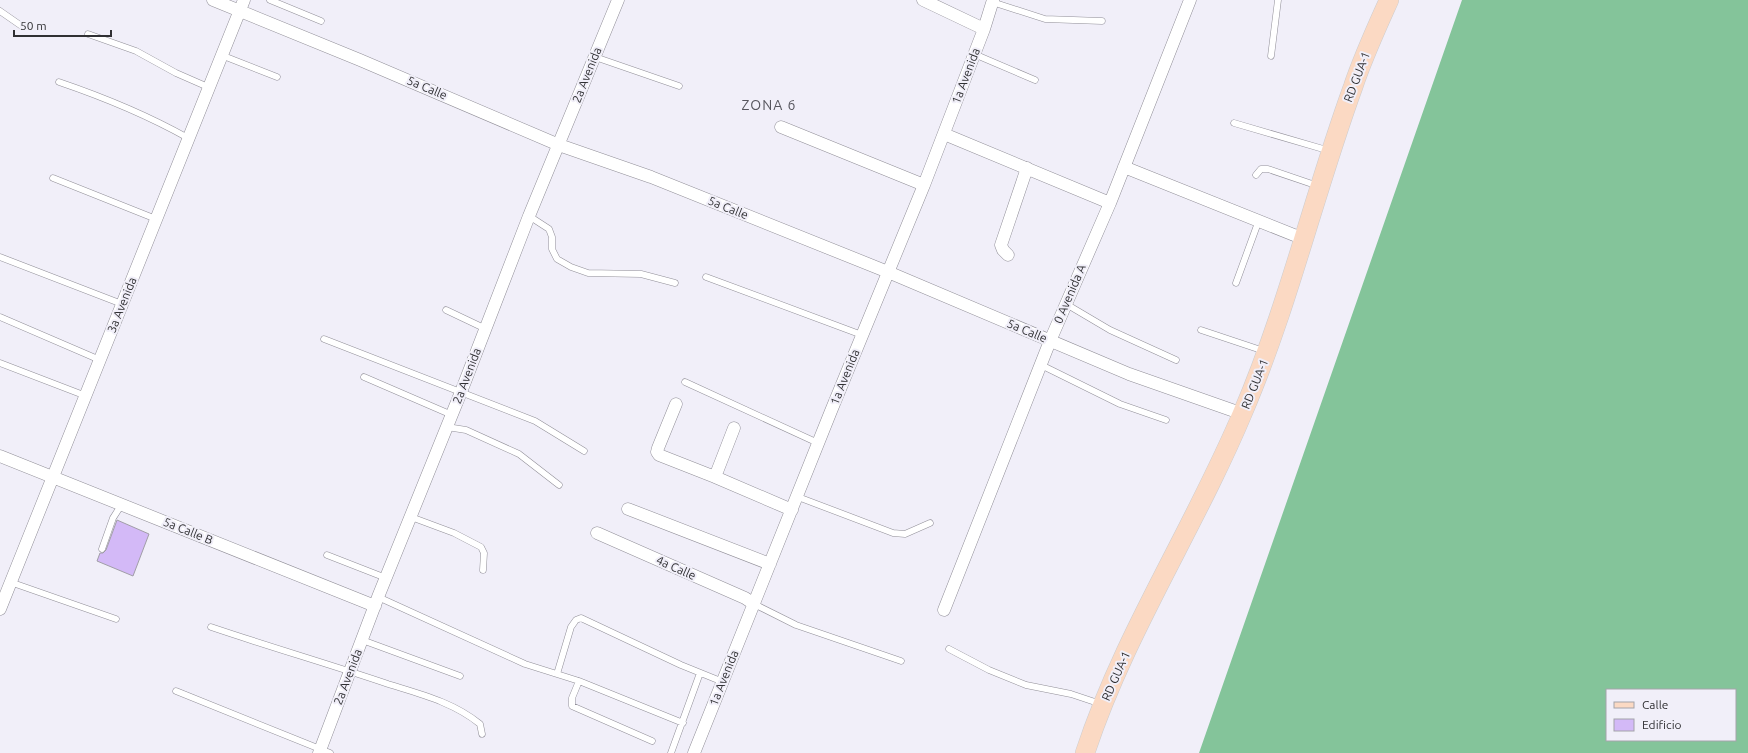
<svg xmlns="http://www.w3.org/2000/svg" width="1748" height="753" viewBox="0 0 1748 753" font-family="Ubuntu,sans-serif">
	<style>
		.forest { fill: #84c49a; fill-rule: evenodd }
		.building { fill: #d3b9f7; stroke: #a19ea7 }
		.lines { fill: none; stroke-linecap: round; stroke-linejoin: round }
		.service-casing { stroke: #918f98; stroke-width: 7 }
		.minor-casing { stroke: #918f98; stroke-width: 13 }
		.primary-casing { stroke: #cdcdce; stroke-width: 20 }
		.service { stroke: #fff; stroke-width: 6 }
		.minor { stroke: #fff; stroke-width: 12 }
		.primary { stroke: #fbd9c3; stroke-width: 19 }
		.labels { text-anchor: middle; stroke-width: 4; stroke-linejoin: round; paint-order: stroke }
		.street-label { font-size: 12px; fill: #303033; stroke: #f1eff9 }
		.quarter-label { font-size: 14px; letter-spacing: 1px; fill: #56555d; stroke: #f1eff9 }
	</style>
	<rect width="100%" height="100%" fill="#f1eff9"/>
	<path class="forest" d="M1462 0H1748V753H1199ZM1607 690H1735V740H1607Z"/>
	<path class="building" d="M117 520 149 534 133 576 97 561 100 553H103L106 550Z"/>
	<g class="lines">
		<defs>
			<path id="service" d="M270 0 321 21
				M992 2 1045 19 1102 21
				M0 11 23 27
				M88 34 136 51 176 73 208 87
				M974 54 1035 80
				M221 55 277 77
				M1271 56 1278 0
				M595 57 679 86
				M59 82C103 97 147 115 188 138
				M1234 123 1330 151
				M1256 175 1261 169H1268L1318 186
				M53 178 156 219
				M529 216 549 229 552 237V249L557 259 571 267 588 273 641 274 675 283
				M0 257 122 304
				M706 277 862 335
				M1236 283 1259 220
				M1066 304 1110 330 1176 360
				M446 310 486 329
				M0 317 100 360
				M1201 330 1264 351
				M324 339 535 421 584 451
				M0 363 86 396
				M1041 365 1120 404 1166 420
				M364 377 452 415
				M685 382 818 443
				M447 427 466 430 519 454 559 485
				M798 497 893 533 905 534 930 523
				M411 517 454 533 481 547 484 553 483 570
				M102 549 113 518 122 504
				M327 555 386 578
				M10 582 116 619
				M378 597 525 664 579 681 683 723
				M754 604 796 625 901 661
				M211 627C270 647 329 664 388 684 420 694 453 702 480 724L482 734
				M362 640 460 676
				M949 649 989 670 1026 685 1071 694 1101 704
				M557 674 571 627 576 620 581 618 681 665 723 682
				M579 681 572 698V706L652 741
				M176 691 330 753
				M671 753 700 673"/>
			<path id="minor" d="M213 0 360 60 559 145 651 177 888 272 1129 374 1243 414
				M923 0 984 29
				M781 127 924 185
				M944 134 1110 203
				M1124 167 1304 239
				M1008 255 1003 250 1001 245 1027 168
				M676 404 658 448 657 452 659 455 715 477 792 510
				M0 456 375 606
				M715 477 734 428
				M628 509 770 564
				M597 533 745 598 754 604
				M0 609 244 0
				M944 610 1050 341 1110 203 1190 0
				M319 753 378 597 461 392 529 216 618 0
				M694 753 831 411 924 185 984 29 993 0"/>
			<path id="primary" d="M1085 753C1124 634 1195 527 1243 412 1288 307 1314 194 1353 87 1363 57 1376 29 1389 0"/>
		</defs>
		<use href="#service" class="service-casing"/>
		<use href="#minor" class="minor-casing"/>
		<use href="#primary" class="primary-casing"/>
		<use href="#service" class="service"/>
		<use href="#minor" class="minor"/>
		<use href="#primary" class="primary"/>
	</g>
	<g class="labels">
		<g class="street-label">
			<text transform="translate(587 75) rotate(-68)" y="4">2a Avenida</text>
			<text transform="translate(966 76) rotate(-69)" y="4">1a Avenida</text>
			<text transform="translate(1357 77) rotate(-69)" y="4">RD GUA-1</text>
			<text transform="translate(427 88) rotate(23)" y="4">5a Calle</text>
			<text transform="translate(728 208) rotate(22)" y="4">5a Calle</text>
			<text transform="translate(1070 294) rotate(-67)" y="4">0 Avenida A</text>
			<text transform="translate(122 305) rotate(-68)" y="4">3a Avenida</text>
			<text transform="translate(1027 331) rotate(23)" y="4">5a Calle</text>
			<text transform="translate(467 376) rotate(-69)" y="4">2a Avenida</text>
			<text transform="translate(845 377) rotate(-68)" y="4">1a Avenida</text>
			<text transform="translate(1255 384) rotate(-68)" y="4">RD GUA-1</text>
			<text transform="translate(188 531) rotate(22)" y="4">5a Calle B</text>
			<text transform="translate(676 568) rotate(24)" y="4">4a Calle</text>
			<text transform="translate(1116 676) rotate(-66)" y="4">RD GUA-1</text>
			<text transform="translate(348 677) rotate(-69)" y="4">2a Avenida</text>
			<text transform="translate(724 678) rotate(-68)" y="4">1a Avenida</text>
		</g>
		<g class="quarter-label">
			<text x="769" y="110">ZONA 6</text>
		</g>
	</g>
	<rect x="1606" y="689" width="130" height="52" fill="#f1eff9" stroke="#a4a3aa"/>
	<rect x="1614" y="702" width="20" height="6" fill="#fbd9c3" stroke="#a4a3aa"/>
	<text x="1642" y="709" font-size="12" fill="#303033">Calle</text>
	<rect x="1614" y="719" width="20" height="12" fill="#d3b9f7" stroke="#a4a3aa"/>
	<text x="1642" y="729" font-size="12" fill="#303033">Edificio</text>
	<path d="M14 30v6h97v-6" fill="none" stroke="#303033" stroke-width="2"/>
	<text x="20" y="30" font-size="12" fill="#303033" stroke="#f1eff9" stroke-width="3" paint-order="stroke">50 m</text>
</svg>
